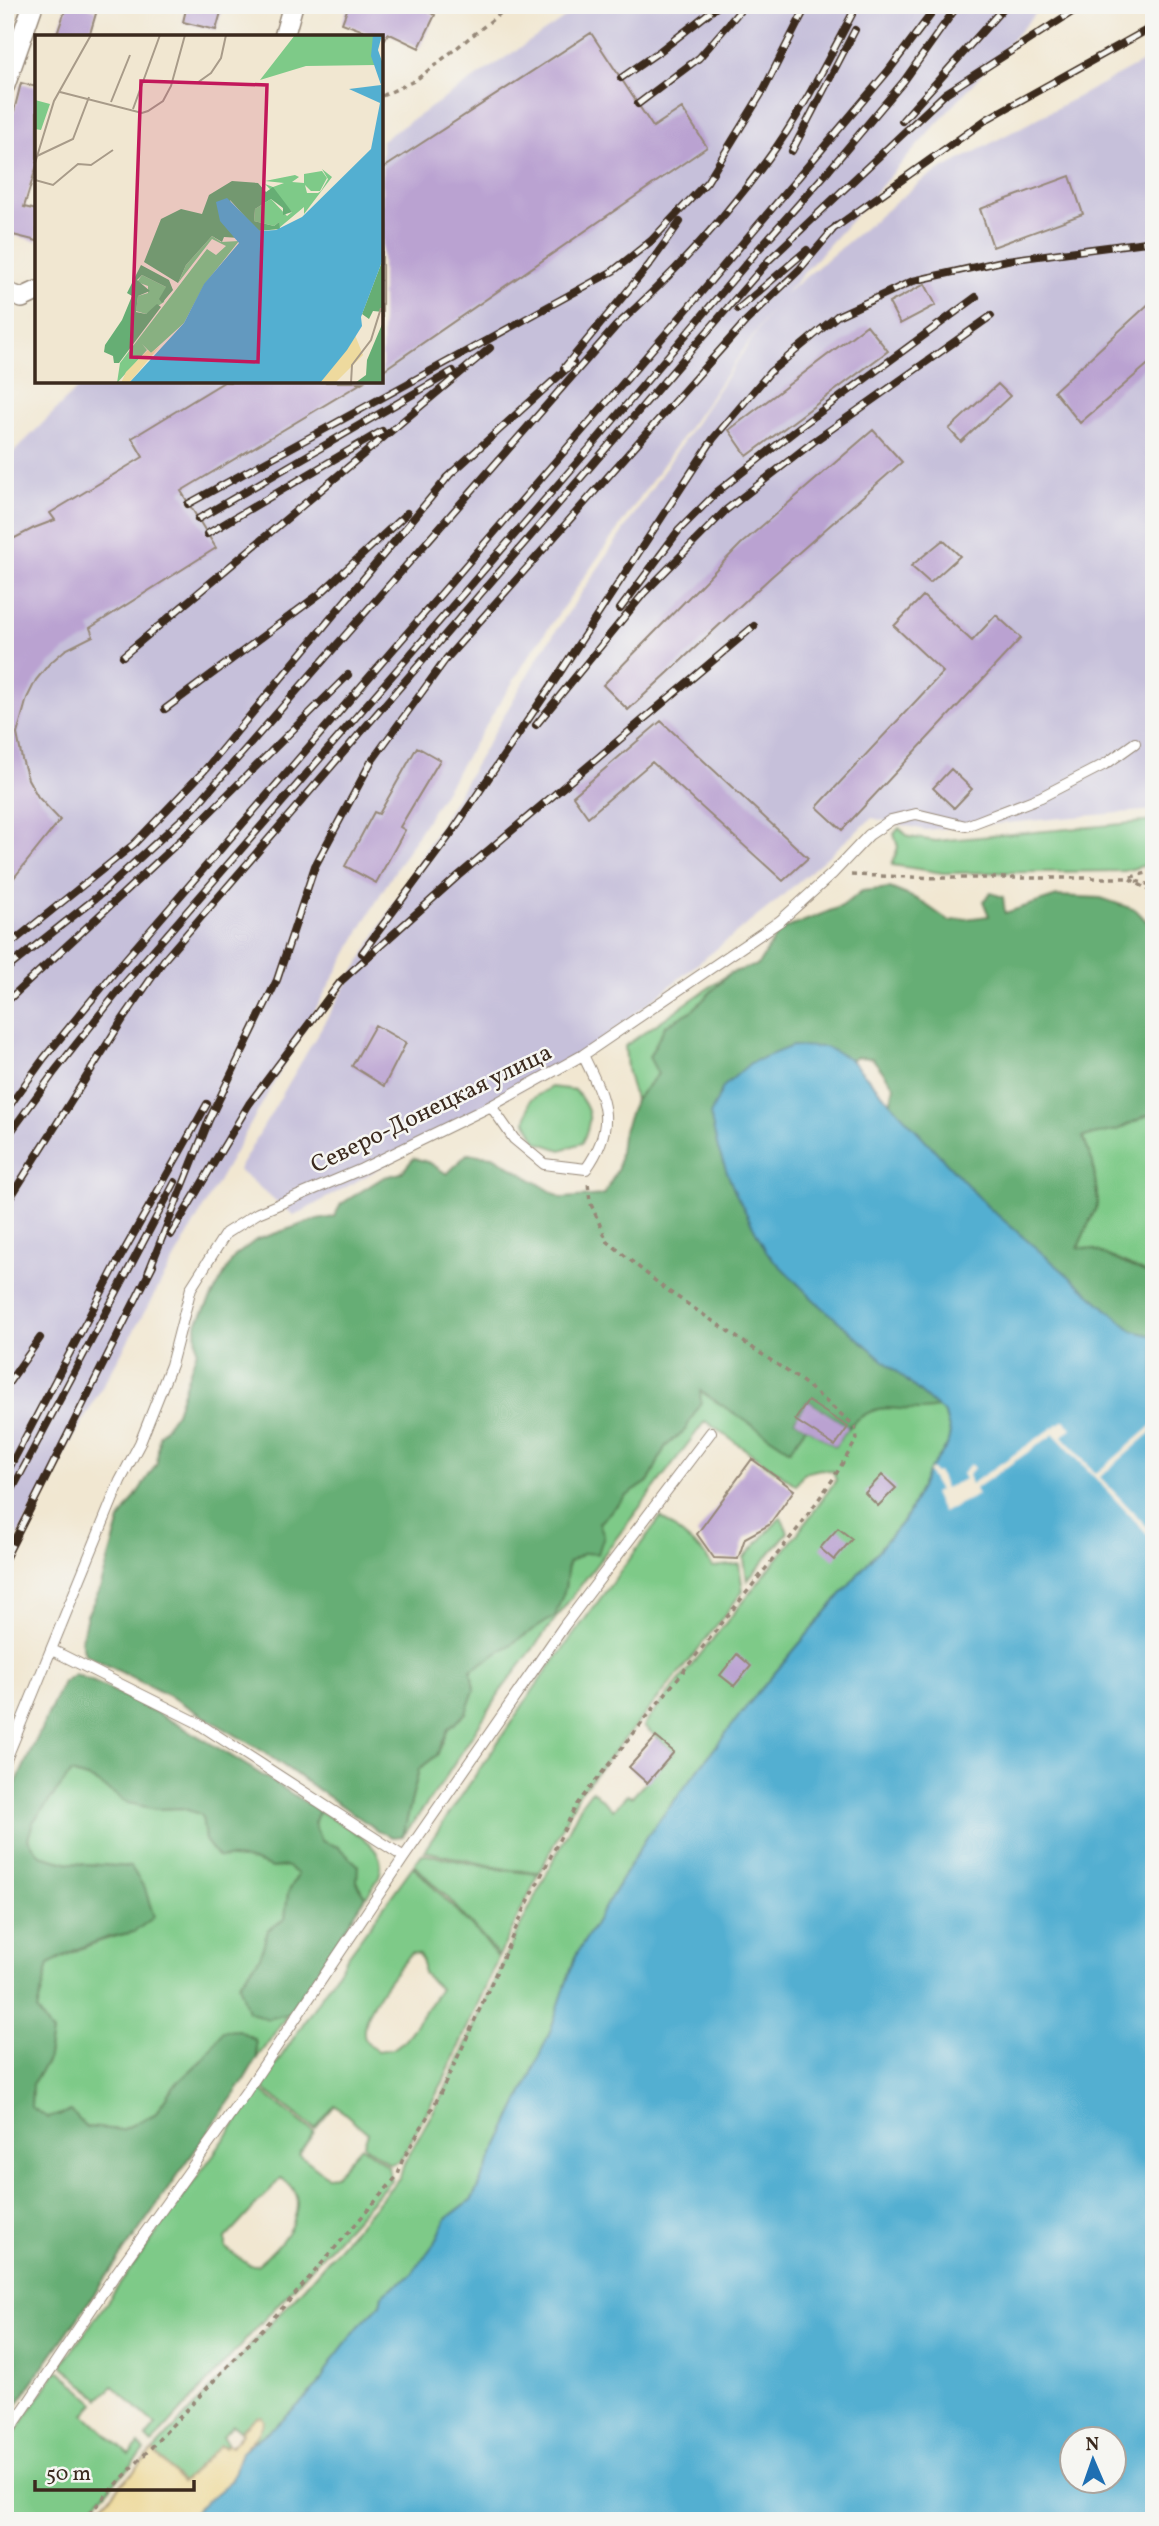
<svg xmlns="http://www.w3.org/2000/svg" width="1159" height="2526" viewBox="0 0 1159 2526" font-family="Vollkorn,serif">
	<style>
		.industrial { fill: #c6c0da }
		.green { fill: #7eca88; stroke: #5c7a53; stroke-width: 2; fill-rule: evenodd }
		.forest { fill: #66ae74; stroke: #506c49; stroke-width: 2 }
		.sand { fill: #eeda9e; stroke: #94825e; stroke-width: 2 }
		.water { fill: #53afd1; stroke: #476c78; stroke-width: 2; fill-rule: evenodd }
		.pier { fill: #f1e7d1 }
		.building { fill: #baa2d1 }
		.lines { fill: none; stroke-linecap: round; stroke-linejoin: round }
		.lane-casing { stroke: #968878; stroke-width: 12 }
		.street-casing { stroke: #968878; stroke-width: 22 }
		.path { stroke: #968878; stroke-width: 3.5; stroke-dasharray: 5 5; stroke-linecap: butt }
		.lane { stroke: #fff; stroke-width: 10 }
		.street { stroke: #fff; stroke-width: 19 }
		.rail-casing { stroke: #3b2a1e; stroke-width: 8 }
		.rail { stroke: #f6f6f2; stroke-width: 5; stroke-dasharray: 16; stroke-linecap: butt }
		.labels { text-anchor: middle; stroke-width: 5; stroke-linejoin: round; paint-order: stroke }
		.street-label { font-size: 24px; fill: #3b2a1e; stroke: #f6f6f2 }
		.inset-road { fill: none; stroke: #a89b89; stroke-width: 2 }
		.view { fill: #c2185b; fill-opacity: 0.15; stroke: #c2185b; stroke-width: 3.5 }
		.inset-edge { fill: none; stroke: #3b2a1e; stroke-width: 3.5 }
	</style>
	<rect width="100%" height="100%" fill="#f6f6f2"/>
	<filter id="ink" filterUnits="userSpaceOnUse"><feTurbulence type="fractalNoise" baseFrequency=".0143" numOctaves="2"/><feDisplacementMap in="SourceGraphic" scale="14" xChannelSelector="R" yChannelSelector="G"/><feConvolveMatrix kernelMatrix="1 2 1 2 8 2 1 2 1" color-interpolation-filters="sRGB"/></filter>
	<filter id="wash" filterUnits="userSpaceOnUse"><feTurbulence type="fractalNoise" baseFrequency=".00686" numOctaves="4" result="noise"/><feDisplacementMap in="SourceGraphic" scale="28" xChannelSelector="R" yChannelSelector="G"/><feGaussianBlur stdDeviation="1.57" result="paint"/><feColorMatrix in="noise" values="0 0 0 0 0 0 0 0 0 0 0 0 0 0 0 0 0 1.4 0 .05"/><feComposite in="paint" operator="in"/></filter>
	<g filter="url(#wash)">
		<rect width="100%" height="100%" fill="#f1e7d1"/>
		<path class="industrial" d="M584 5H1043L785 294 924 179 1154 56V810L925 830 872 818 774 903 583 1055 294 1216 238 1170 537 659 779 299 529 656 380 895 5 1559V461L84 382H382V140Z"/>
		<path class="green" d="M1154 821V863L1124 871 943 873 892 865 898 847 894 834 899 828 909 837 936 841Z
			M730 973 693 1010 665 1026 658 1074 635 1100 627 1069 625 1046Z
			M551 1087 575 1090C592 1111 593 1119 582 1143L561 1150 537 1142 526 1121 530 1100Z
			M1154 1112V1274L1145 1273 1116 1259 1078 1247 1098 1203 1093 1163 1083 1137 1117 1130Z
			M700 1390 790 1450 806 1427 835 1446C872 1390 890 1414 945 1407V1415L950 1433 947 1446 928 1472 908 1515 747 1706 648 1835 575 1957 551 2029 525 2089 472 2199 446 2219 436 2241 411 2275 382 2295 380 2305 359 2326 334 2358 318 2386 283 2420 252 2443 264 2421 256 2417 240 2431 233 2425 222 2437 228 2444 226 2447 220 2445 182 2482 153 2451 305 2286 400 2177 404 2164 445 2090 511 1945 582 1803 592 1790 613 1810 627 1795 632 1797 674 1752 644 1726 646 1722 798 1533 836 1480 833 1471 821 1469 804 1473 796 1485 705 1421 500 1692 442 1783 403 1836 419 1769 437 1755 448 1729 466 1713 474 1690 471 1670 536 1628 565 1589 568 1563 584 1553 599 1523 625 1497 649 1481 665 1447 685 1430Z
			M661 1517 705 1554 712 1567 739 1564 743 1591 689 1661 579 1794 540 1872 511 1870 424 1851 542 1677Z
			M781 1517 788 1532 747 1581 744 1558Z
			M71 1773 93 1780 156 1809 182 1808 202 1815 205 1840 218 1857 246 1859 273 1868 286 1866 299 1874 288 1893 285 1919 268 1931 260 1957 239 1984 267 2019 288 2014 257 2058 255 2039 223 2031 203 2059 172 2088 155 2114 122 2130 86 2127 48 2118 31 2107 32 2084 47 2062 52 2033 37 2010 49 1964C77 1949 103 1938 134 1932L131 1867 70 1863 40 1855 28 1839 33 1822Z
			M319 1811C337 1822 384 1843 381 1868 380 1880 372 1888 366 1897L338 1847 321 1841 314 1823Z
			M422 1854C462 1860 499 1872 539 1874L499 1956 448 1898 414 1865Z
			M413 1866 481 1936 498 1958 444 2080 400 2161 390 2164 366 2147 364 2144 368 2133 335 2105 315 2129 261 2087 348 1956ZM412 1953 419 1954 423 1962V1973L440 1989 405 2040 393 2049 377 2051C371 2046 365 2042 364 2034 362 2010 396 1969 412 1953Z
			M260 2090 314 2132 299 2154 327 2176 335 2175 361 2146 388 2166 391 2180 152 2443 146 2437 156 2425 113 2386 99 2399 63 2366V2363ZM281 2178C318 2202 282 2246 257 2265H249L226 2248V2238Z
			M60 2371 95 2403 85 2414 129 2455 139 2444 145 2451 78 2521H5V2448L56 2372Z"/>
		<path class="forest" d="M890 888 919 900 949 921 989 916 983 901 991 893 1003 897 1005 913 1057 896 1101 898 1136 910 1154 929V1112L1117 1130 1083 1137 1093 1163 1098 1203 1078 1247 1095 1250 1145 1273 1154 1274V1342L1117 1331 1044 1267 890 1106 894 1086 872 1058 857 1057 839 1065 945 1407C938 1408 930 1410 922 1410 886 1410 879 1400 848 1427L808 1401 795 1420 806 1427 790 1450 700 1391 701 1402 685 1430 665 1447 649 1481 625 1497 599 1523 604 1535 598 1554 584 1553 568 1563 565 1589 555 1616 471 1670 474 1690 466 1713 448 1729 437 1755 419 1769 403 1836 392 1837 377 1830 259 1749 171 1697 85 1654 81 1641 87 1615 100 1589 120 1520 157 1463 159 1436 176 1412 197 1350 196 1325 234 1257 256 1240 312 1221 334 1217 341 1204 384 1177 401 1173 414 1158 430 1163 447 1174 467 1154 493 1156 562 1198 604 1195 618 1168 622 1136 635 1100 658 1074 649 1057 665 1026 693 1010 730 973 758 965 779 931 842 906 862 891Z
			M75 1674C162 1710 240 1761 319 1811L314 1823 321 1841 338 1847 358 1865 357 1882 366 1897 288 2014 267 2019 248 2011 239 1984 260 1957 268 1930 285 1919 288 1893 298 1874 286 1866 273 1868 246 1859 218 1857 205 1840 202 1815 182 1808 156 1809 128 1803 93 1780 71 1773 33 1822 28 1839 40 1855 70 1863 131 1867 145 1889 154 1917 134 1932 109 1937 75 1950 49 1964 37 2010 52 2033 47 2062 32 2084 31 2107 48 2118 71 2111 86 2127 122 2130 155 2114 172 2088 203 2059 223 2031 238 2030 255 2039 257 2058 241 2085 5 2421V1807L63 1682Z"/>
		<path class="sand" d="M262 2416 264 2421C258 2438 250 2440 242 2452 236 2460 237 2471 232 2479 226 2489 197 2508 187 2521H87L153 2451 182 2482 220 2445 225 2447 228 2444 231 2446 242 2433 240 2431 256 2417Z"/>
		<path class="water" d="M792 1046 825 1047 849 1058 987 1206 1133 1331 1154 1336V2521H187L198 2508 232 2480 241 2452 283 2420 318 2386 334 2358 359 2326 380 2305 382 2295 411 2275 436 2241 446 2219 472 2199 525 2089 551 2029 575 1957 648 1835 747 1706 908 1515 928 1472 947 1446 950 1433 945 1414 813 1299 767 1253 734 1190 718 1149 710 1115 723 1087 750 1063ZM1072 2438H1114V2480H1072Z"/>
		<path class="pier" d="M1064 1420 1072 1428 1063 1436 1096 1474 1154 1424V1430L1100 1477 1154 1534V1541L1054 1434 975 1489 978 1495 942 1513 933 1493 939 1491 928 1472 931 1469 935 1473 938 1472 945 1488 965 1479 962 1474 970 1464 974 1468 968 1475 971 1484Z"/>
		<g id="blocks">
			<path class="building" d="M67 5H83L97 10 89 37H56Z
				M187 5H223L216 30 183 22Z
				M349 5H416L435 15 419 48 388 33 385 39 342 23Z
				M591 33 653 127 682 108 707 147 382 371V169Z
				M21 83 37 87V165L24 207 37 210V241L5 233V130L11 110 14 111Z
				M1070 176 1083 214 993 247 980 209Z
				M925 284 936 305 900 324 889 303Z
				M1154 299V359L1080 423 1054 391Z
				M867 325 888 351 747 456 729 430Z
				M224 382H363L181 491 216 548 90 628 93 636 65 650 49 664 36 680 27 698 17 734 22 759 28 779 38 797 60 820 5 889V543L34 528 55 520 50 513 143 457 132 438Z
				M998 384 1010 396 961 442 949 429Z
				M873 430 902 462 771 577 628 710 603 685 741 544Z
				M943 540 960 556 930 583 911 566Z
				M923 596 972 641 996 615 1021 638 842 830 817 807 943 672 894 626Z
				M661 721 808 858 783 881 652 762 588 817 573 796Z
				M417 747 440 760 400 827 405 830 376 883 345 866 374 812 379 814Z
				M951 769 972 789 954 808 933 788Z
				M375 1025 406 1043 384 1086 352 1066Z
				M808 1401 848 1427 835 1446 795 1420Z
				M752 1459 794 1490 769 1525 745 1538 738 1559 714 1558 697 1534Z
				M882 1475 896 1488 878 1506 865 1493Z
				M838 1528 852 1539 834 1560 820 1548Z
				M737 1654 751 1666 734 1686 720 1675Z
				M656 1737 674 1752 647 1783 629 1767Z"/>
		</g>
	</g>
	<g filter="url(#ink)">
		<use href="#blocks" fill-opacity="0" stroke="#968878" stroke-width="2"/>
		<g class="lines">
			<defs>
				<path id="lane" d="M491 1106 514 1139 544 1164 586 1169C618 1124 605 1100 583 1055
					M52 1650 196 1722 404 1857
					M5 1762 120 1481 140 1443 171 1365 191 1288 226 1233 258 1213 362 1169 491 1106 583 1055 780 921 832 874 869 835 891 820 916 814 966 826 1041 797 1107 763 1135 743
					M5 2437 105 2289 246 2092 404 1857 564 1626 711 1432"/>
				<path id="street" d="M284 37 293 5
					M5 85 33 5
					M5 292 22 298 37 291"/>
			</defs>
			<use href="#lane" class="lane-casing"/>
			<use href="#street" class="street-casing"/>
			<path class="path" d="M382 96 416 80 511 5
				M851 875 940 878H1128L1154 871
				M1130 879 1154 893
				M1136 881 1154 886
				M82 2521 290 2300 398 2175 402 2161 438 2098 465 2042 525 1908 577 1804 799 1527 833 1479 857 1439 855 1426 803 1382 664 1288 607 1241 590 1202 588 1182"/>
			<use href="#lane" class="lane"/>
			<use href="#street" class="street"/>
			<defs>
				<path id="rail" d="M621 78 660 51 719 5
					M638 104 699 58 745 5
					M902 121 1006 5
					M792 151 855 30
					M829 232 987 119 1154 26
					M738 309 807 250
					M564 368 649 265 680 222
					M446 478 573 363
					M188 504 613 271 651 241 707 182 763 91 807 5
					M198 519 453 371
					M207 534 382 431
					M620 609 679 530 717 492 801 426 976 297
					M123 656 490 348
					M165 709 321 593 407 513
					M536 725 644 593 726 510 813 442 991 316
					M454 829 557 677 713 439 770 372 837 316 913 281 1007 260 1154 241
					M100 894 194 808 616 326C671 277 721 222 765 163 801 115 829 58 857 5
					M5 948 134 844 204 771 452 472
					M362 953 458 824
					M5 970 107 889
					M5 1003 197 825 348 675
					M5 1112 44 1058 117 969 682 315 889 70 938 5
					M5 1140 55 1071 124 984 588 450 757 251 829 170 904 81 958 5
					M5 1206 123 1019 164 960 769 260 946 93 1083 5
					M171 1235 249 1104 341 981 458 876 754 626
					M148 1273 209 1120 277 980 315 866 371 762 446 659 746 321 799 270 836 226
					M5 1388 40 1338
					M5 1476 116 1265 207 1104
					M5 1503 175 1182
					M5 1559 153 1265"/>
			</defs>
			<use href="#rail" class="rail-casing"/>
			<use href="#rail" class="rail"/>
		</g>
	</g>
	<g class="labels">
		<g class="street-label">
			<text transform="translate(431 1108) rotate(-26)" y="8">Северо-Донецкая улица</text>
		</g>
	</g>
	<g transform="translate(35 35)">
		<rect width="348" height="348" fill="#f1e7d1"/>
		<path d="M260 0H338L340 30 271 31 225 45ZM0 65 15 69 6 95 0 94ZM287 134 297 142 269 179V172L244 193V187L239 191 219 186 220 174 236 164 252 181 257 177 230 149 238 152 249 148 230 146 260 140 264 142 257 147 269 148V139L287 136 292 143 285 156H276L270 150 272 158H283L286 156 293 144ZM177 201 186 207 204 206 169 250 149 288 116 318 107 309 112 315 82 348 85 328 159 231 172 214 181 220 191 211 177 204 143 248 151 230ZM107 240 131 252 129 267 111 279 101 276 103 261 113 258V251L102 247Z" fill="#7eca88"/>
		<path d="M197 146 223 148 231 157 238 152 257 177 248 180V173L236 164 220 174 219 186 239 191 244 187 245 194 223 196 195 165 204 203 189 202 187 207 177 201 151 230 143 248 109 227 126 184 146 174 167 179 174 160ZM348 224V277L338 276 334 284 327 279ZM106 230 134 245 138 255 127 268 124 264 131 252 107 240 102 245 115 256 103 261 101 277 111 279 122 269 126 272 84 328H79L78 321 69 317 70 310 87 285 97 261 92 258ZM348 287V348H320L331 340 332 325Z" fill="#66ae74"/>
		<path d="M320 300 328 320 300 348H285ZM125 311 94 348H86L91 337 113 315 116 318Z" fill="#eeda9e"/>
		<path d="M338 0H347L343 15 349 32 348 224 326 282 327 291 312 315 285 348H94L149 288 169 249 204 208 185 186 181 167 192 163 225 196 241 195 267 182 336 114 345 68 314 54 346 50 336 21Z" fill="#53afd1"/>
		<path class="inset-road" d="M162 48 176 38 186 23 191 0M25 57 107 78 113 76 128 66 136 51 150 0M76 67 95 20M98 74 125 0M2 121 38 104 54 62M0 128 19 66 56 0M0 145 18 150 43 129 56 130 78 115M316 348 317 330 336 305 346 273"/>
		<path class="view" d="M106 46 232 50 223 327 96 322Z"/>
		<rect width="348" height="348" class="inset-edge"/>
	</g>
	<rect width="1159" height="2526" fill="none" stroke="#f6f6f2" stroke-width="28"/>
	<g transform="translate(1093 2460) rotate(358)"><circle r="33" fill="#f6f6f2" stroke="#aba49d" stroke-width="2"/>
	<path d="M0-5L12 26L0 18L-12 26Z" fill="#1f6fb2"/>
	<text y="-10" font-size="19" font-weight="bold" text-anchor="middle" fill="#3b2a1e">N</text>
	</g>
	<path d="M35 2480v10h159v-10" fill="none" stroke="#3b2a1e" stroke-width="3.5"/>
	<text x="46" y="2480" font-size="21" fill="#3b2a1e" stroke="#f6f6f2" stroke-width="5" paint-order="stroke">50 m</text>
</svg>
